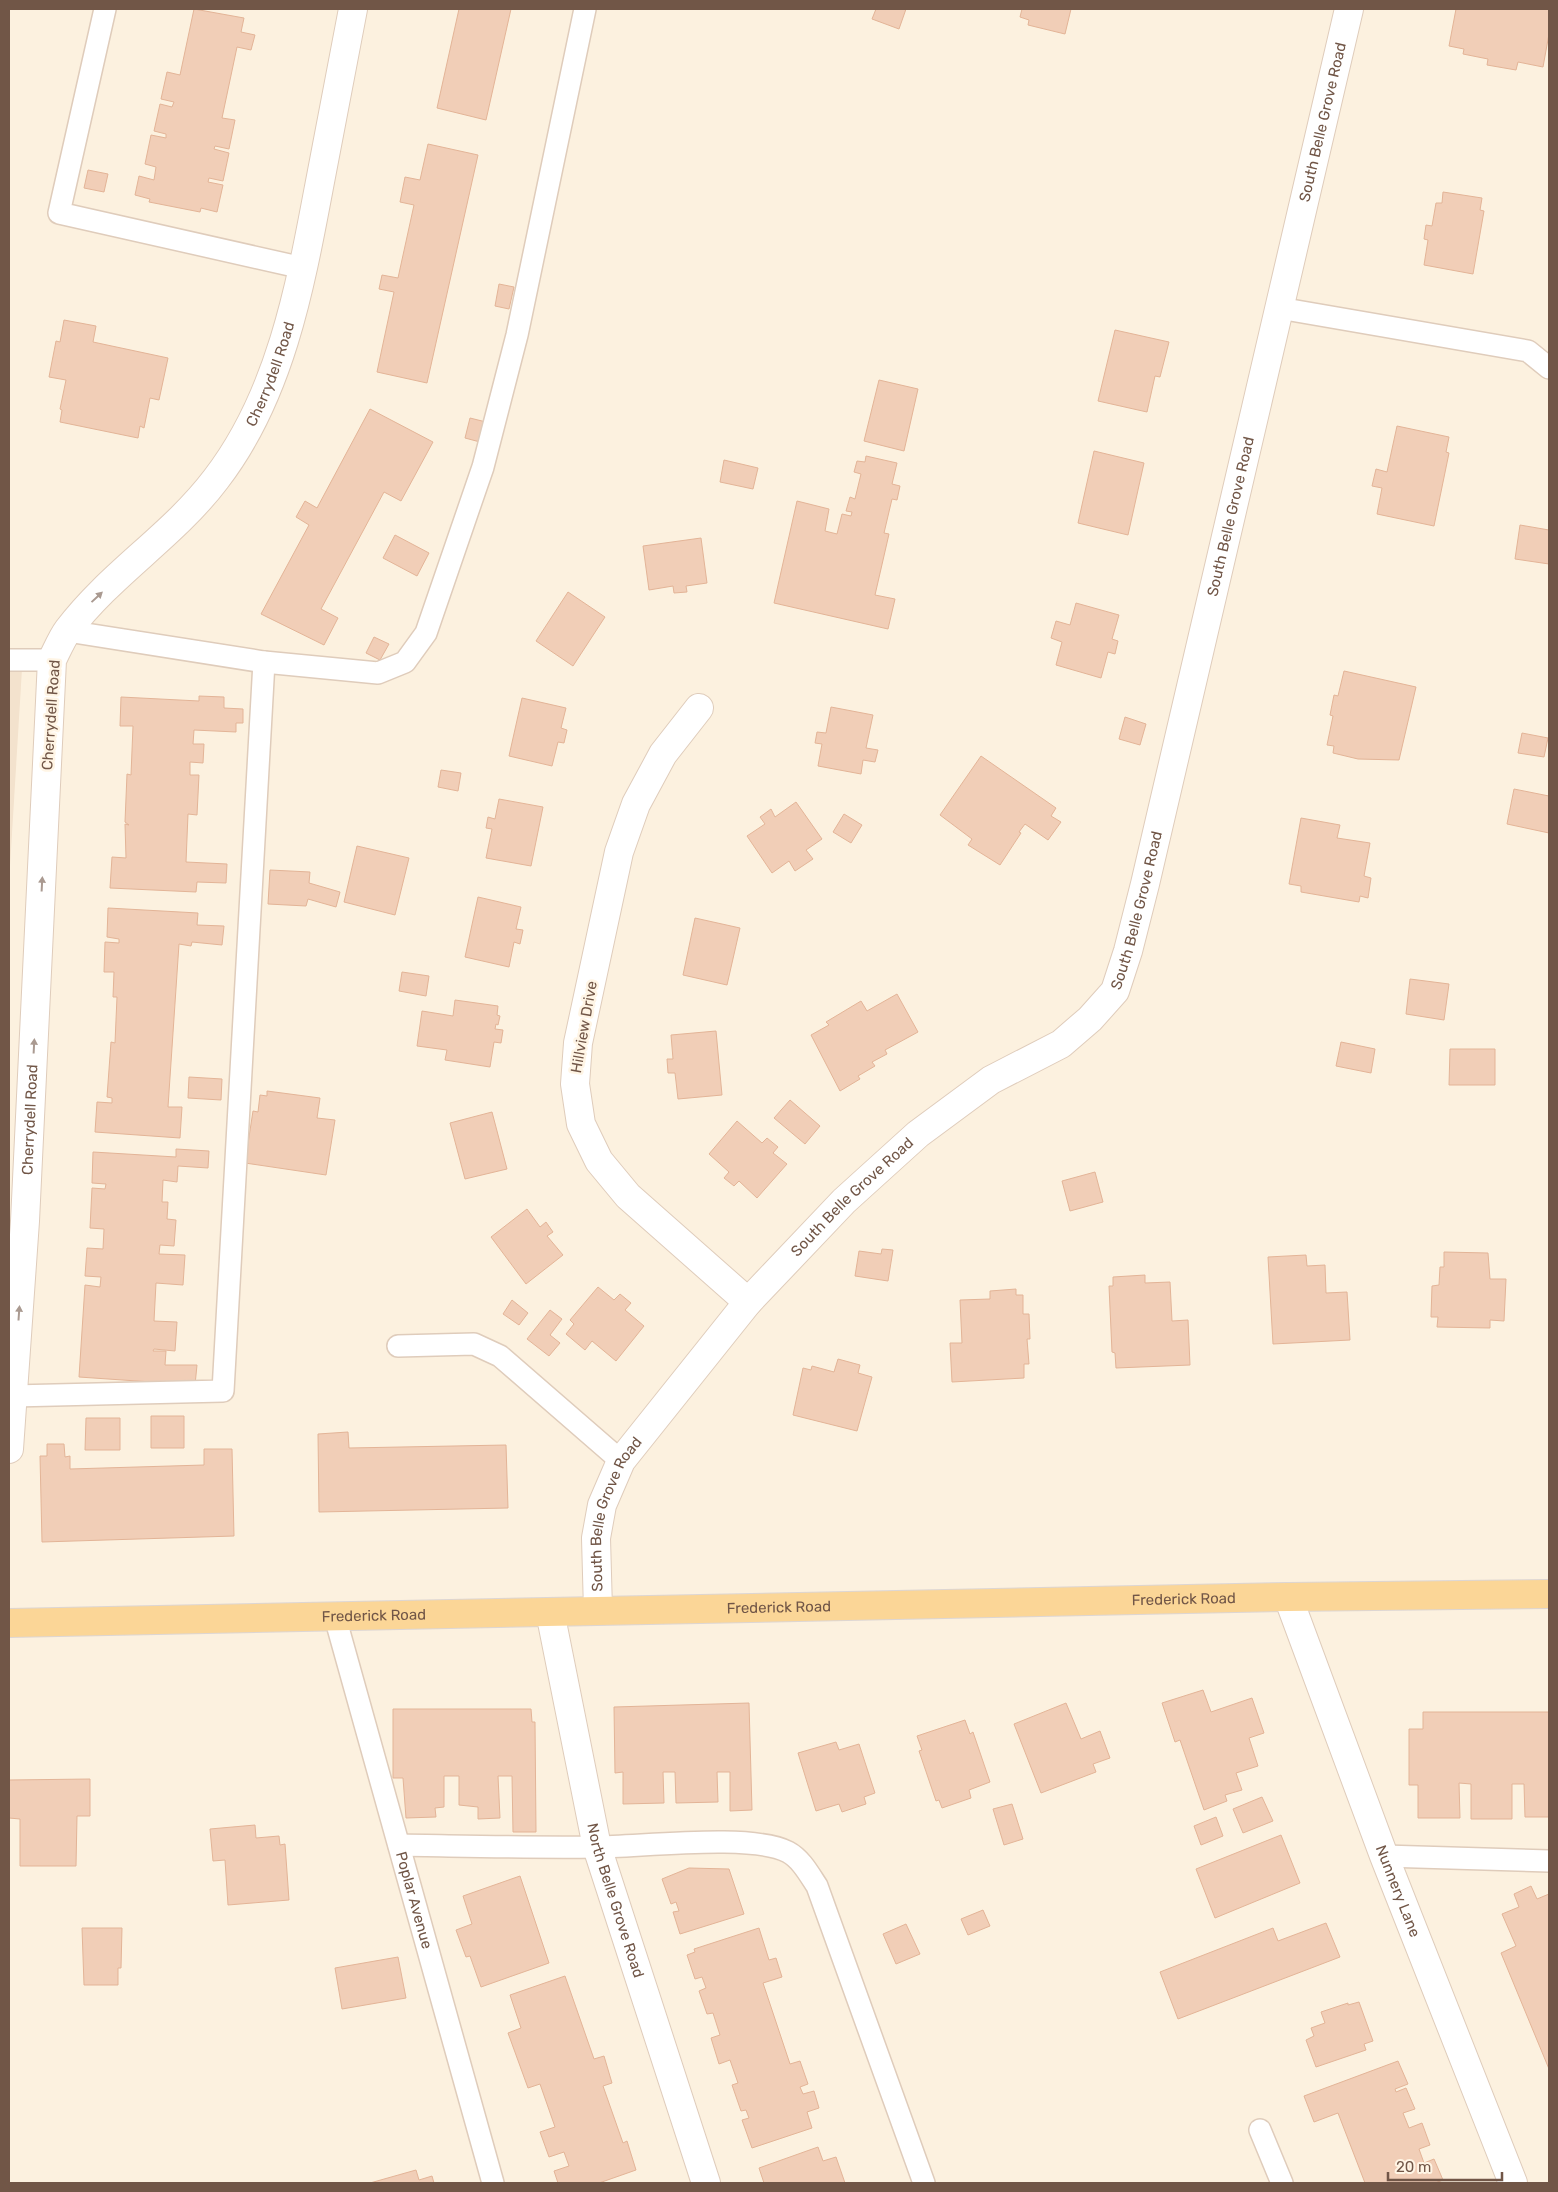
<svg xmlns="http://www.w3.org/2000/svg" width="1558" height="2192" viewBox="0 0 1558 2192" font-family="Rubik,sans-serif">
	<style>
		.residential { fill: #f3e2cd }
		.building { fill: #f1ceb7; stroke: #e3b497 }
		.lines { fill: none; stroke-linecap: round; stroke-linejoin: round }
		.service-casing { stroke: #dfccbb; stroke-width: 24 }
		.minor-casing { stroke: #dfccbb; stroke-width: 30 }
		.primary-casing { stroke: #ddd6d3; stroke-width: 30 }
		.service { stroke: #fff; stroke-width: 21 }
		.minor { stroke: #fff; stroke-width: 28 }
		.primary { stroke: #fbd697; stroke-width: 28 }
		.oneway { fill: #aa9a91 }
		.labels { text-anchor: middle; stroke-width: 5; stroke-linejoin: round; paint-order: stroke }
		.street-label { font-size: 15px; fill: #715647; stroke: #fff5e5 }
	</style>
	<rect width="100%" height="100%" fill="#fcf1df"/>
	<path class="residential" d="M9 669H22L9 883Z"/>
	<path class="building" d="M194 9 244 18 241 32 255 35 251 50 237 47 222 118 235 120 229 149 215 146 214 149 229 153 223 181 209 178 208 182 223 185 217 212 201 208 200 212 149 202 150 199 135 195 139 176 154 180 156 167 145 164 151 135 166 138V134L154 131 160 104 172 107 174 102 161 99 167 72 180 75Z
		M459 9H511L486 120 437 108Z
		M876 9H906L899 29 872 19Z
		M1022 9H1071L1065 34 1028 25 1029 20 1020 17Z
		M1456 9H1549V34L1543 67 1518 62 1516 70 1487 65 1488 59 1463 54 1464 49 1449 46Z
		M428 144 478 155 427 383 377 372 394 292 379 289 382 275 398 278 414 205 400 202 405 177 420 180Z
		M88 170 108 174 104 192 84 188Z
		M1443 192 1482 198 1480 210 1484 211 1473 274 1424 265 1428 240 1424 239 1426 225 1432 226 1436 203H1442Z
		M499 284 514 287 509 309 495 306Z
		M64 320 96 326 93 342 168 358 159 400 150 398 144 428 140 426 138 438 60 422 62 410 60 409 66 380 49 377 56 341 60 342Z
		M1115 330 1169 342 1160 377 1155 376 1147 412 1098 401Z
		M879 380 918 389 904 451 864 441Z
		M370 409 433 442 401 501 384 492 321 609 338 618 324 645 261 614 309 525 296 517 305 501 317 508Z
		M470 418 486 422 480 442 465 438Z
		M1397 426 1449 437 1446 452 1449 453 1434 526 1377 514 1382 488 1372 486 1376 469 1387 472Z
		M1094 451 1144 463 1128 535 1078 523Z
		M866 456 897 463 892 484 900 486 897 500 892 499 884 533 889 534 875 595 895 599 888 629 774 603 797 501 829 509 825 531 837 534 842 514 851 516 852 512 846 511 850 497 855 499 861 474 854 472 857 461 865 462Z
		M724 460 758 468 753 489 720 482Z
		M1520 525 1549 530V564L1515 559Z
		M395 535 429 553 417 576 383 558Z
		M701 538 707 583 686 586 687 592 674 593 673 586 649 590 643 546Z
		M568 592 605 617 573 666 536 641Z
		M1076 603 1119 615 1112 639 1118 641 1115 654 1108 652 1101 678 1056 665 1062 642 1051 638 1056 621 1070 625Z
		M374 637 389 644 380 660 366 653Z
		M1344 671 1416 687 1399 760 1358 759 1333 753 1334 746 1327 745 1333 716 1330 715 1334 695 1338 696Z
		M199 696 224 697V708L243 709V723H236V732L194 730 193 744H204L203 763 190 762V775H199L197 815 188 814 186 862 227 864 226 883 197 882 196 892 110 888 112 857 126 858 125 824 129 825 125 822 127 774 131 775 133 726H120L121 697 199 701Z
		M522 698 566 708 561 728 567 730 564 743 558 742 552 766 509 756Z
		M831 707 873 715 866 748 878 750 875 762 863 760 861 774 818 766 822 744 815 743 817 732 826 733Z
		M1125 717 1146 724 1140 745 1119 739Z
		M1522 733 1548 738 1544 757 1518 753Z
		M981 756 1056 808 1051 816 1061 822 1048 840 1025 824 1019 832 1021 833 1000 865 968 845 972 839 940 815Z
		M441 770 461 773 458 791 438 787Z
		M1514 789 1549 796V833L1507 824Z
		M499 799 543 807 531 866 486 858 492 829 486 828 488 817 495 819Z
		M796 802 822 839 806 850 813 859 795 871 789 861 772 873 747 836 765 824 760 817 771 809 775 817Z
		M844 814 862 825 851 843 833 832Z
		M1301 818 1340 825 1337 838 1370 843 1364 876 1371 878 1368 898 1360 896 1359 902 1301 892V886L1289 884Z
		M357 846 409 858 395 915 344 902Z
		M270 870 310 872 309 883 340 892 336 907 308 899 306 906 268 904Z
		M478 897 521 907 516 929 523 930 520 944 514 942 509 967 465 957Z
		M108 908 198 913 197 925 224 926 222 945 192 942 191 946 179 944 168 1107H182L180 1138 95 1132 97 1102 112 1103V1098L107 1097 111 1042 115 1043 117 997H113L114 972H104L105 942 119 943V939L107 937Z
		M695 918 740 928 727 985 683 975Z
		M402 972 429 976 426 996 399 991Z
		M1410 979 1449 984 1444 1020 1406 1014Z
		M897 994 918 1032 885 1050 887 1054 872 1062 875 1066 858 1076 860 1079 840 1091 811 1035 829 1025 826 1022 861 1001 867 1011Z
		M455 1000 498 1006 497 1015 500 1016 498 1025 496 1024 495 1029 503 1030 501 1043 494 1042 490 1067 445 1060 447 1050 417 1046 422 1011 453 1016Z
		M716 1031 722 1095 678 1099 675 1073H668L667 1059H673L671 1035Z
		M1341 1042 1375 1049 1371 1073 1336 1066Z
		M1450 1049H1495V1085H1449Z
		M189 1077 222 1079 221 1100 188 1098Z
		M267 1091 320 1098 317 1118 335 1120 326 1175 245 1163 253 1111 258 1112 260 1095 267 1096Z
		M790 1100 820 1126 805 1144 774 1118Z
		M492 1112 507 1169 465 1179 450 1123Z
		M737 1121 762 1143 767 1138 778 1147 773 1153 787 1164 757 1198 739 1181 734 1186 724 1178 729 1172 709 1154Z
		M176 1149 209 1151 208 1168 178 1166 177 1182 163 1180 162 1202H168L167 1219 176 1220 174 1246 160 1245 159 1254 185 1255 183 1285 156 1283 154 1321 177 1322 175 1351 154 1349 153 1351H166L165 1365H197L195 1385 79 1377 85 1285 100 1287 101 1277 85 1276 87 1248 103 1249 104 1229 90 1228 92 1188 105 1189 106 1184 92 1183 93 1152 176 1157Z
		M1095 1172 1103 1202 1070 1211 1062 1181Z
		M527 1209 540 1227 546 1222 553 1232 547 1236 563 1255 526 1284 491 1237Z
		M882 1249 893 1250 888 1281 855 1276 859 1251 881 1254Z
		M1444 1252 1488 1253 1490 1279H1506L1504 1321 1490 1320V1328L1437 1327 1438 1317H1431L1432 1286 1439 1285 1440 1267H1444Z
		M1306 1255 1307 1266 1325 1265 1326 1293 1347 1292 1350 1340 1273 1344 1268 1257Z
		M1145 1275V1283L1170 1282 1172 1321 1188 1320 1190 1365 1116 1368 1115 1353 1112 1352 1109 1286H1113V1277Z
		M598 1287 614 1300 620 1294 631 1303 625 1310 644 1326 616 1361 592 1341 585 1350 566 1334 574 1324 570 1320Z
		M1016 1289V1295H1023V1314H1029L1030 1339H1027L1029 1364H1024V1378L952 1382 950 1343H962L960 1300 990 1299V1291Z
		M512 1300 528 1313 519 1325 503 1314Z
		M550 1310 562 1319 550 1335 560 1343 549 1356 527 1339Z
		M838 1359 860 1365 858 1373 872 1377 857 1431 793 1415 803 1368 811 1370 812 1366 834 1372Z
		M151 1416H184V1448H151Z
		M86 1418H120V1450H85Z
		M348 1432 349 1448 506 1445 508 1508 319 1512 318 1434Z
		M47 1444H64L65 1457 70 1456V1469L204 1465V1449H232L234 1536 42 1542 40 1456H47Z
		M1203 1690 1211 1712 1252 1698 1264 1733 1249 1738 1258 1766 1236 1773 1242 1790 1225 1795 1227 1801 1204 1810 1180 1740 1175 1742 1162 1703Z
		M749 1703 752 1810 730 1811V1772H717L718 1802 676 1803 675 1772H663L664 1803 623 1804V1772L615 1773 614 1707Z
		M1066 1703 1081 1739 1100 1731 1110 1758 1093 1764 1096 1772 1041 1793 1014 1724Z
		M393 1709H531L532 1722H535L536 1832H513L512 1776H498L500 1818 478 1819V1807L459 1805V1776H444V1807L435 1808 436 1817 406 1818 403 1778H393Z
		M1423 1712H1549V1817H1525L1524 1784H1512V1819H1471V1784L1459 1783 1460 1818H1418V1785H1409V1729H1423Z
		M965 1720 970 1734 973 1732 990 1782 969 1790 971 1798 942 1808 939 1800 936 1801 919 1751 922 1750 917 1736Z
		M836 1742 839 1750 859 1744 875 1793 864 1797 866 1804 842 1812 839 1804 816 1811 798 1753Z
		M90 1779V1816H77L76 1866H20V1819L9 1818V1780Z
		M1262 1797 1273 1821 1243 1833 1233 1809Z
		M1012 1804 1023 1839 1004 1845 993 1809Z
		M1216 1817 1223 1836 1201 1845 1194 1826Z
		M255 1825 256 1838 279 1836 280 1845 285 1844 289 1900 228 1905 225 1860 213 1861 210 1829Z
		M1281 1835 1300 1883 1215 1918 1196 1869Z
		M689 1868 729 1869 744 1914 680 1934 673 1912 679 1911 676 1902 671 1904 662 1879Z
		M520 1876 549 1963 481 1987 470 1956 466 1957 456 1930 472 1924 463 1896Z
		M1531 1886 1537 1899 1549 1894V2069L1501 1953 1516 1946 1502 1914 1519 1907 1514 1894Z
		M983 1910 990 1926 968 1935 961 1919Z
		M1326 1923 1340 1957 1178 2019 1160 1972 1273 1928 1278 1941Z
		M906 1924 920 1954 896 1964 883 1934Z
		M82 1928H122L121 1968H118V1985H84Z
		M759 1928 769 1960 776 1958 782 1977 763 1983 790 2064 800 2061 808 2084 800 2087 803 2094 814 2091 819 2108 807 2112 812 2128 752 2148 742 2120 749 2118 746 2110 741 2111 732 2085 738 2083 730 2060 719 2064 711 2038 720 2035 713 2013 707 2014 699 1991 706 1988 702 1977 695 1979 687 1955 695 1952 694 1949Z
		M398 1957 406 1998 342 2009 335 1968Z
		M565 1976 594 2059 604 2056 612 2083 603 2086 623 2143 627 2141 636 2170 599 2183H558L554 2171 569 2166 564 2152 549 2157 540 2132 555 2127 540 2084 528 2088 508 2033 521 2028 510 1995Z
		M1359 2002 1373 2041 1364 2044 1366 2050 1316 2067 1306 2040 1314 2036 1311 2028 1325 2023 1321 2012 1348 2003V2005Z
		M1398 2061 1408 2084 1395 2089 1396 2092 1406 2088 1415 2109 1403 2113 1409 2128 1422 2123 1430 2145 1419 2149 1424 2163 1434 2159 1443 2180 1435 2183H1365L1338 2113 1314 2122 1304 2096Z
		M818 2147 823 2161 836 2157 845 2183H764L759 2168Z
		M416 2170 419 2180 432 2176 434 2183H370Z"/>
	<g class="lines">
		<defs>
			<g id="service">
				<path d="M105 9 59 213 303 268"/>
				<path d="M1279 308 1528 351 1549 368"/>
				<path d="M67 631 264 662 378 673 405 662 426 633 483 467 517 335 585 9"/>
				<path d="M9 660H52"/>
				<path d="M398 1346 474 1344 500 1356 621 1461"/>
				<path d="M13 1396 223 1391 264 662"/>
				<path id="s1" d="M335 1617 493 2183"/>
				<path d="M399 1845C465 1846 530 1848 596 1847 640 1847 752 1833 788 1852 801 1859 809 1874 817 1886L924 2183"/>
				<path d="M1384 1856 1549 1861"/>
				<path d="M1260 2130 1282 2183"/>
			</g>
			<g id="minor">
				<path d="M699 708 663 754 636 804 619 852 578 1043 575 1084 581 1124 599 1161 628 1196 748 1302"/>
				<path id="s2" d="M9 1449 25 1221 52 660C57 650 62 638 68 630 111 573 173 536 216 479 280 396 300 288 319 187 330 127 342 68 353 9"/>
				<path id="s3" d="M1288 1597 1384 1856 1513 2183"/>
				<path id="s4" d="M598 1610 596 1538 602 1505 621 1461 748 1302 844 1201 918 1134 991 1080 1061 1044 1090 1019 1115 991 1128 951 1145 884 1349 9"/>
				<path id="s5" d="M550 1612 597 1847 706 2183"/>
			</g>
			<g id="primary">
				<path id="s6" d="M9 1623 1288 1597 1549 1594"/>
			</g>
		</defs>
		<use href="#service" class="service-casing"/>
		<use href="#minor" class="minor-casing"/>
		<use href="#primary" class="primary-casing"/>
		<use href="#service" class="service"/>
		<use href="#minor" class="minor"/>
		<use href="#primary" class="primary"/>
	</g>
	<defs><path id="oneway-solid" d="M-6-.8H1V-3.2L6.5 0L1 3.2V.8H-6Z" transform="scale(1.25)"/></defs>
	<g class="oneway">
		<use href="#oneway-solid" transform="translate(97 597) rotate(-43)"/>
		<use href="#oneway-solid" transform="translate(42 884) rotate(-87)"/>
		<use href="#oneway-solid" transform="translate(34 1046) rotate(-87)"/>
		<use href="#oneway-solid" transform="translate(19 1313) rotate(-86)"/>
	</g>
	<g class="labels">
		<g class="street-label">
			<text dy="5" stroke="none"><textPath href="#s4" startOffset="1735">South Belle Grove Road</textPath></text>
			<text dy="5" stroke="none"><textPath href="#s2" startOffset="1155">Cherrydell Road</textPath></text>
			<text dy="5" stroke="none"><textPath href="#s4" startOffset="1330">South Belle Grove Road</textPath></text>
			<text transform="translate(51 715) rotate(-86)" y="5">Cherrydell Road</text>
			<text dy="5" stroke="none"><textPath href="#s4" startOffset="925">South Belle Grove Road</textPath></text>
			<text transform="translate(584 1027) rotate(-80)" y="5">Hillview Drive</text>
			<text dy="5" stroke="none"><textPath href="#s2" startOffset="330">Cherrydell Road</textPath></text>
			<text dy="5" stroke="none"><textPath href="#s4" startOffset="505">South Belle Grove Road</textPath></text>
			<text dy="5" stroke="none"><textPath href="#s4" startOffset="100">South Belle Grove Road</textPath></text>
			<text dy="5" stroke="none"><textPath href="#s6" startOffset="1175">Frederick Road</textPath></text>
			<text dy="5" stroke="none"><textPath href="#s6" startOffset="770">Frederick Road</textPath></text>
			<text dy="5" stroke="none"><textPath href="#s6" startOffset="365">Frederick Road</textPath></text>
			<text dy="5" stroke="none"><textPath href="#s3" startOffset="314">Nunnery Lane</textPath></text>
			<text dy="5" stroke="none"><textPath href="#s1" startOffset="294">Poplar Avenue</textPath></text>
			<text dy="5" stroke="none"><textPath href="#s5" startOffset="296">North Belle Grove Road</textPath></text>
		</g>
	</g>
	<rect width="1558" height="2192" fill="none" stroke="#715647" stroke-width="20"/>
	<path d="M1388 2172v8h114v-8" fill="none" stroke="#715647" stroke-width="2.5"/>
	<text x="1396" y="2172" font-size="15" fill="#715647" stroke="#fff5e5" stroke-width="4" paint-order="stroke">20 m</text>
</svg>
